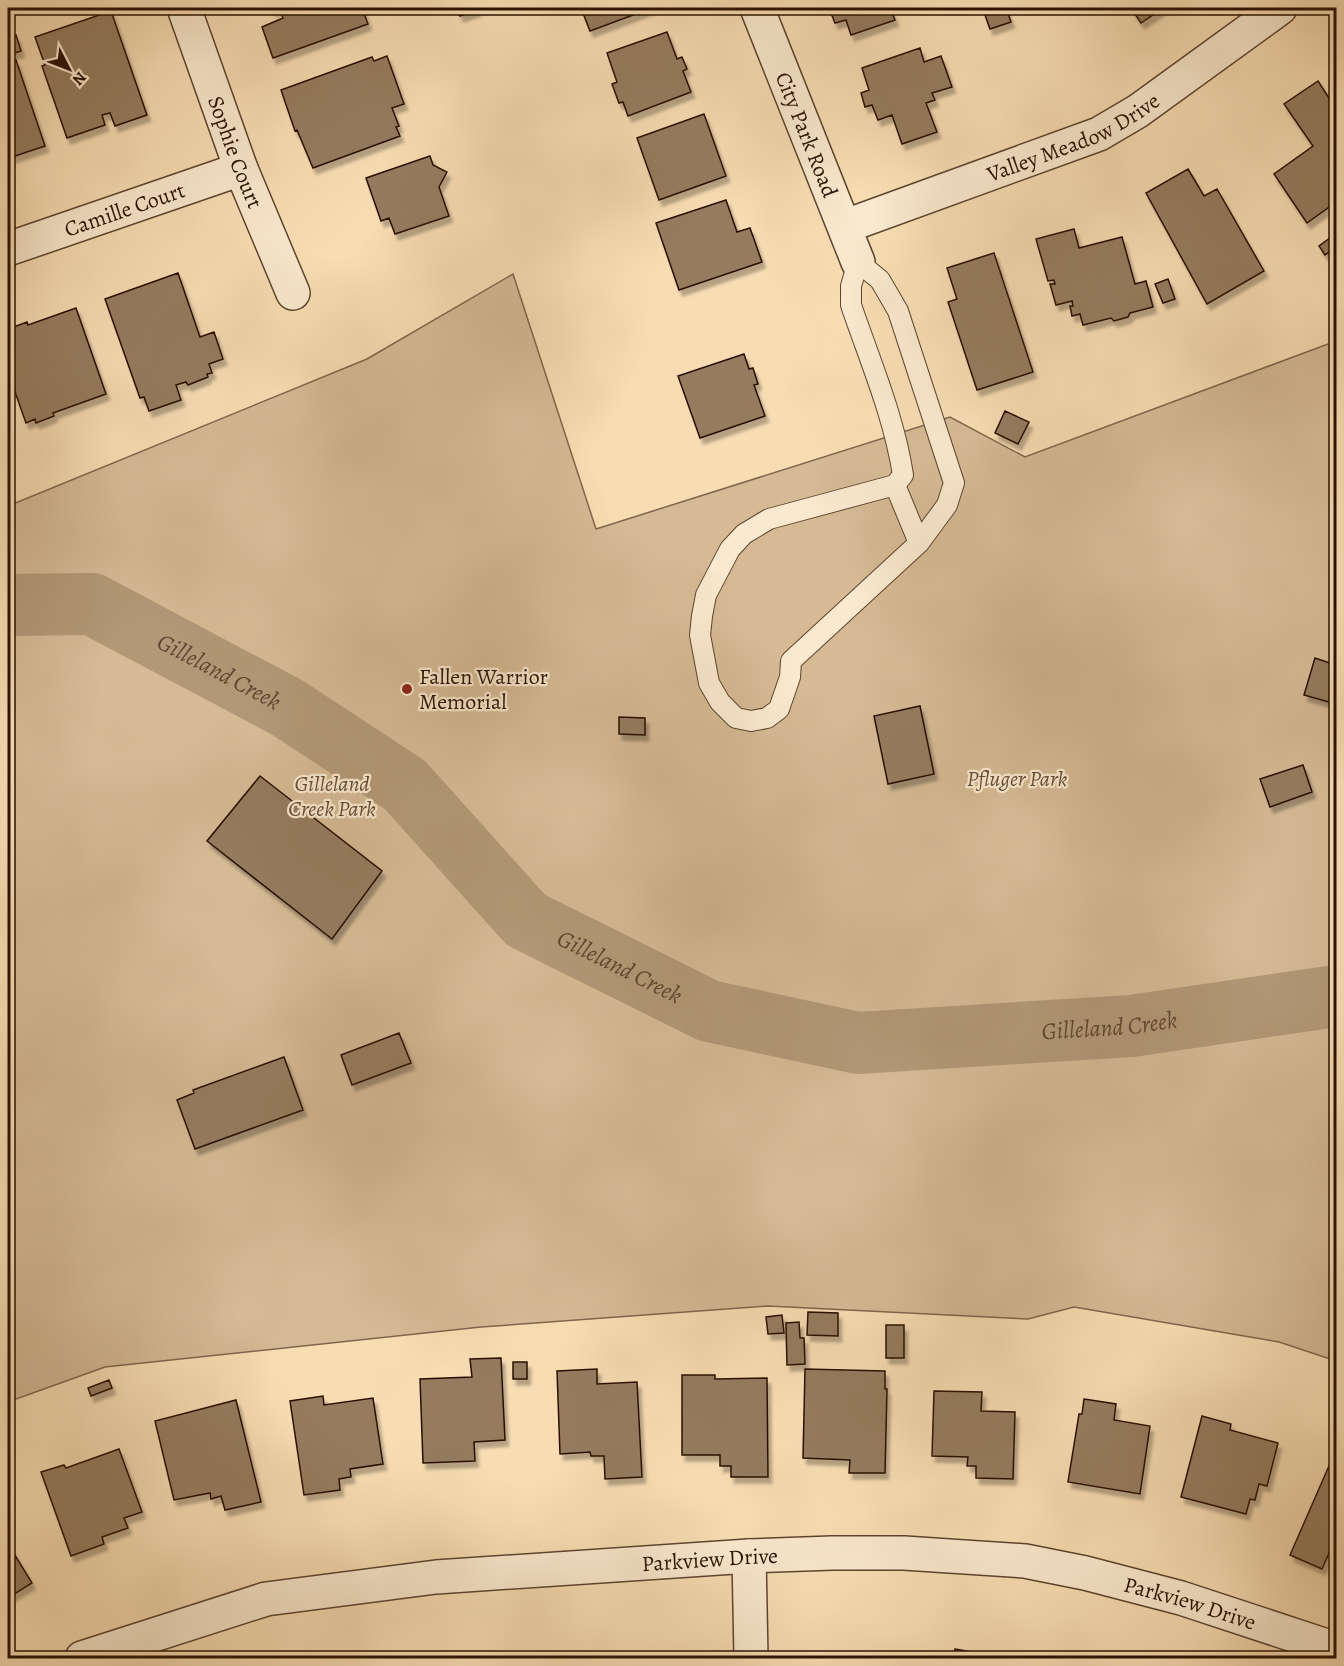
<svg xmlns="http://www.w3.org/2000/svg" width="1344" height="1666" viewBox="0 0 1344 1666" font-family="Alegreya,serif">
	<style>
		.green { fill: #d5ba95; stroke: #7f664c; stroke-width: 1.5 }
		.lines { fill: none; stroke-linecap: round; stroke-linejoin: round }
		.river { stroke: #b29877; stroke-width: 62 }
		.building { fill: #957b5e; stroke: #291102; stroke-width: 1.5; filter: url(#shadow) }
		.lane-casing { stroke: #5d442e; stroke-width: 22 }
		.street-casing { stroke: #5d442e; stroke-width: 36 }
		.lane { stroke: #fae9ce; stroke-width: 20 }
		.street { stroke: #fae9ce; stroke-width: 33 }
		.poi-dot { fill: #8f2418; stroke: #fae9ce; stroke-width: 2 }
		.labels { text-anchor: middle; stroke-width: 4.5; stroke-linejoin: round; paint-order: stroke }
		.street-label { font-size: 22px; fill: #291102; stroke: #fae9ce }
		.poi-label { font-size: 22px; fill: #291102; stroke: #fae9ce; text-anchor: start }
		.park-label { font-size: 22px; font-style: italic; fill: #654c35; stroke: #fae9ce }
		.water-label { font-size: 24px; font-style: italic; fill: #604731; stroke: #fae9ce }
	</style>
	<defs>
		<filter id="shadow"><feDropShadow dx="3.5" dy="6" stdDeviation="1.5" flood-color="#0004"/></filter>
	</defs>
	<rect width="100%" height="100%" fill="#f8ddb3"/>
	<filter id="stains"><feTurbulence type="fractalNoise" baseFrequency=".00333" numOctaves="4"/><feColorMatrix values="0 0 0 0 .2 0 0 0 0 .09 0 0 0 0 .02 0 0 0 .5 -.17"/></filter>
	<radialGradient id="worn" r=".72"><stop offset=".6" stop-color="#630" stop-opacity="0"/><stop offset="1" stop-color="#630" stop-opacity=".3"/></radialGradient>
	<path class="green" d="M513 274 596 529 950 417 1025 457 1336 341V1361L1279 1342 1074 1307 1028 1319 768 1306 481 1327 105 1367 8 1402V506L367 359Z"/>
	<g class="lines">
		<path class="river" id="s1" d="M8 605 92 604 288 708 405 785 526 920 709 1011 858 1043 1131 1026 1336 996"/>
	</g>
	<path class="building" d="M272 8H362L368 24 273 58 262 27 283 18 279 8 273 11Z
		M457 8H478V10L460 16Z
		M581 8H652L590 31Z
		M829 8H890L895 20 851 35 846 20 835 23Z
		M1006 8 1011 22 990 29 985 15Z
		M1131 8H1163L1141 23Z
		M111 11 147 115 115 126 110 113 102 115 105 125 67 138 42 66 45 65 35 37Z
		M667 32 677 59 682 57 687 69 683 71 691 92 628 116 623 102 619 103 612 84 617 82 607 53Z
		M16 35 21 51 8 55V37Z
		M920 48 924 62 941 56 952 87 932 93 935 100 926 103 937 132 902 144 892 115 878 120 872 105 865 107 861 93 869 90 862 68Z
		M387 56 404 104 392 108 399 126 396 127 400 136 313 168 297 130 295 131 281 90 372 57 374 61Z
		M16 60 45 146 12 157 8 146V63Z
		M1318 81 1336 109V202L1307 223 1274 174 1313 146 1284 104Z
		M704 114 726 176 659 200 637 138Z
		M430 156 433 165 447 172 439 187 449 216 395 234 389 218 381 221 366 178Z
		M1188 169 1204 196 1217 189 1264 271 1207 304 1146 193Z
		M726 200 737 232 750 228 762 262 679 290 656 223Z
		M1074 229 1079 248 1122 237 1135 284 1146 281 1153 307 1130 313 1128 317 1114 321 1111 318 1083 325 1080 314 1072 316 1070 306H1073L1072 301 1056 305 1050 284H1055L1054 280 1048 281 1036 239Z
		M1334 235 1336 238V247L1325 255 1319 246Z
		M994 253 1033 372 977 390 948 302 957 299 947 268Z
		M178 273 200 337 214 332 223 359 209 364 212 373 207 374 208 377 188 385 186 382 176 385 181 400 149 411 144 397 140 398 105 299Z
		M1168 279 1175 299 1163 303 1155 284Z
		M76 308 106 394 53 413 54 416 36 423 35 419 26 423 8 372V329L27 322 28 325Z
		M744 354 749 369 753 368 758 384 754 385 765 416 700 438 678 376Z
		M1005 411 1029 422 1018 444 995 433Z
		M1315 658 1336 665V704L1304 695Z
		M920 706 934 774 888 784 874 716Z
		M619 717 645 718V735L619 734Z
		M1303 765 1312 792 1270 807 1260 779Z
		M260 776 382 871 332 939 207 841Z
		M399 1033 411 1063 352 1085 341 1055Z
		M284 1057 303 1110 195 1149 177 1100 194 1093 193 1090Z
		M808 1312 838 1313V1336L807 1335Z
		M782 1315 784 1333 768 1334 766 1317Z
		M799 1322 800 1338H804L805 1364 787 1365 786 1323Z
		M886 1325H904V1358H886Z
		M501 1358 505 1440 474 1442 475 1461 423 1463 420 1379 472 1377 470 1359Z
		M513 1362H527V1379H513Z
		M597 1369V1384L637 1382 642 1477 605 1479 604 1456H591L590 1452 560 1454 557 1371Z
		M805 1369 885 1371V1389H887L885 1473H849L850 1460 803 1458Z
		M682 1375H715V1379L767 1378 768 1477H731V1466H720V1455H682Z
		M109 1380 112 1388 91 1396 88 1388Z
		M934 1391 982 1392 981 1411 1015 1412 1013 1479 976 1478V1466H967L968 1457 932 1456Z
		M323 1396 324 1405 373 1398 383 1464 350 1469 351 1477 339 1479 340 1490 304 1495 290 1401Z
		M1084 1399 1116 1404 1114 1420 1150 1426 1140 1494 1068 1482 1079 1414H1082Z
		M236 1400 261 1502 225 1510 221 1496 211 1499 210 1493 174 1500 155 1421Z
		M1202 1416 1231 1424 1230 1430 1278 1443 1267 1486 1259 1484 1255 1500 1250 1499 1246 1514 1181 1497Z
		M119 1449 142 1512 124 1518 128 1528 102 1537 104 1544 71 1556 41 1472 64 1465 66 1468Z
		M1332 1459 1336 1461V1557L1329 1553 1322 1569 1290 1555Z
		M8 1544 32 1583 8 1598Z
		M955 1649 1007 1658H953Z
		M691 1655V1658H640V1656Z
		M822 1656 858 1657V1658H822Z"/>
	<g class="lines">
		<defs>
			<path id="lane" d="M858 262 880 280 898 311 954 483 947 505 919 543 791 661 790 677 779 709 767 718 751 721 736 718 720 702 709 683 700 635 702 616 706 595 730 549 744 534 769 519 895 485 903 475C894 416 870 361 851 305V286Z
				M895 485 919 543"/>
			<g id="street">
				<path id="s2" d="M184 8 241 169 293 293"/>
				<path id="s3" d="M757 8 858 262"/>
				<path id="s4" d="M846 226 1099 134 1138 111 1280 8"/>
				<path id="s5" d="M8 249 241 169"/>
				<path d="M749 1556 751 1658"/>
				<path id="s6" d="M82 1658 266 1599 436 1577 749 1556 832 1553H904L1025 1561 1085 1573 1181 1598 1336 1649"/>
			</g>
		</defs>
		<use href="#lane" class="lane-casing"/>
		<use href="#street" class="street-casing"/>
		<use href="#lane" class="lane"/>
		<use href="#street" class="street"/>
	</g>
	<circle class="poi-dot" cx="407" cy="689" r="6"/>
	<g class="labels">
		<g class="street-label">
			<text dy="8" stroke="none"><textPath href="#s3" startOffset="136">City Park Road</textPath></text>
			<text dy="8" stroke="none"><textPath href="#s4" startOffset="244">Valley Meadow Drive</textPath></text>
			<text dy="8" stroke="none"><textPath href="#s2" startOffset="153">Sophie Court</textPath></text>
			<text dy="8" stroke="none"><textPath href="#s5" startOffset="123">Camille Court</textPath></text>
			<text dy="8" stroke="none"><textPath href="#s6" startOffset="639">Parkview Drive</textPath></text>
			<text dy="8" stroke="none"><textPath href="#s6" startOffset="1125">Parkview Drive</textPath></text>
		</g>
		<g class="poi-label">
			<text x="419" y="684">Fallen Warrior<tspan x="419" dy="25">Memorial</tspan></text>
		</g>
		<g class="park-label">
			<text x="1017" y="786">Pfluger Park</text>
			<text x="332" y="791">Gilleland<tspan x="332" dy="25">Creek Park</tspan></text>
		</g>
		<g class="water-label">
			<text dy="8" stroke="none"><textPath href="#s1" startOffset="228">Gilleland Creek</textPath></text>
			<text dy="8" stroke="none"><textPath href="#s1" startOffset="732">Gilleland Creek</textPath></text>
			<text dy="8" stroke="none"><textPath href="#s1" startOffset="1236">Gilleland Creek</textPath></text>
		</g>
	</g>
	<rect width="1344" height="1666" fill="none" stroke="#f8ddb3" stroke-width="30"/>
	<rect x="9" y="9" width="1326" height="1648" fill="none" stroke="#291102" stroke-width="3"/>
	<rect x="15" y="15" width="1314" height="1636" fill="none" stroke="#291102" stroke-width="1.5"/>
	<g transform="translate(69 69) rotate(132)" stroke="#fae9ce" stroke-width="4.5" paint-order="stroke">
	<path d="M0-4.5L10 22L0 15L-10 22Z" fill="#291102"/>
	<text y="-9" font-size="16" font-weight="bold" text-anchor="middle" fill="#291102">N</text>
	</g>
	<rect width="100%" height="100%" filter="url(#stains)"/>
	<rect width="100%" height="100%" fill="url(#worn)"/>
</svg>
